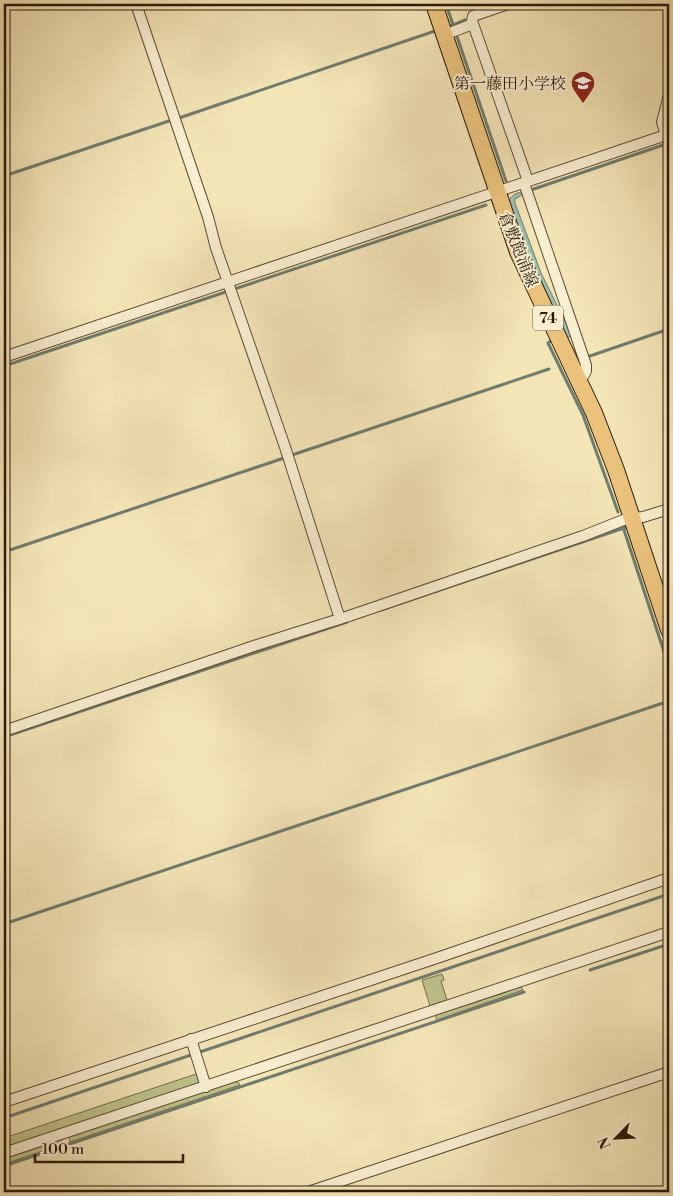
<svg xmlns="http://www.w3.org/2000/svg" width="673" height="1196" viewBox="0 0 673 1196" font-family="'Libre Bodoni','Noto Serif JP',serif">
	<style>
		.green { fill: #bfc38c; stroke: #756e4a }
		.water { fill: #9cbfb0; stroke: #6f7d6d }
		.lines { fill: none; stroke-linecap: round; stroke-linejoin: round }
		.stream { stroke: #6f7d6d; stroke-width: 3 }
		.street-casing { stroke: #5d4d34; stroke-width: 12 }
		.primary-casing { stroke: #2b1a08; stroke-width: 18 }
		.street { stroke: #f8eed0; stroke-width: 10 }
		.primary { stroke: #eac27c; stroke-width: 16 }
		.labels { text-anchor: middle; stroke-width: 4; stroke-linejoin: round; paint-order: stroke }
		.shield { fill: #f8eed0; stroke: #685a44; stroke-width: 1 }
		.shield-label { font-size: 15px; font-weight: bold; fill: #2b1a08 }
		.poi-label { font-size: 16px; fill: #2b1a08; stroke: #f8eed0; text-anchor: end }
		.street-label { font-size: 16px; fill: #2b1a08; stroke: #f8eed0 }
	</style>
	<rect width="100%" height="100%" fill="#f4e5b7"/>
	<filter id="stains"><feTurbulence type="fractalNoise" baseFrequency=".004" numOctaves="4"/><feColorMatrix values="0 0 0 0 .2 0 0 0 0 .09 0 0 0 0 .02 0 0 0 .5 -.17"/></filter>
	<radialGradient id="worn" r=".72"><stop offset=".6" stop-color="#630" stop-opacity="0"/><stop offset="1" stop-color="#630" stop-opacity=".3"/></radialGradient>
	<path class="green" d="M442 974 444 980 441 981 447 1000 430 1006 422 980Z
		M521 987 523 990 437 1020 435 1015Z
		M199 1073 200 1084 4 1149V1138Z
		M234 1082H238L240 1085 70 1142 69 1137Z
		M61 1140 64 1144 4 1164V1159Z"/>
	<path class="water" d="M521 192 522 195 515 199V203L541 273 572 335 566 339 531 262 508 200 515 194Z"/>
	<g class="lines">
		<path class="stream" d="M446 4 506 181
			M510 8 522 4
			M451 26 465 20
			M179 118 435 31
			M4 176 172 120
			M528 191 669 143
			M552 340 548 343 583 415 618 512
			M587 357 669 329
			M4 366 486 205
			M292 455 549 369
			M623 527 669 667
			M4 552 284 458
			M381 610 627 527
			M4 737 347 622
			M4 924 669 701
			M590 970 669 944
			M4 1118 669 894
			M4 1166 524 992
			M295 1192 307 1188"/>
		<defs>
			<path id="street" d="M136 4 208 217 216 248 285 447 340 619
				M508 4 473 16 472 21 528 181
				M668 4 669 9
				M444 35 473 24
				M666 135 662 122 669 95
				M524 183 586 365V371L580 382
				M4 357 669 134
				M4 731 257 645 349 616 583 536 626 519 643 517 669 509
				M191 1039 206 1087
				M4 1102 437 958 669 878
				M4 1153 669 932
				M308 1192 669 1072"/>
			<path id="primary" d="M434 4 518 252 594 413 616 470 669 630"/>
		</defs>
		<use href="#street" class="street-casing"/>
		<use href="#primary" class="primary-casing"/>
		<use href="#street" class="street"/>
		<use href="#primary" class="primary"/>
	</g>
	<defs>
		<symbol id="school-pin" viewBox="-11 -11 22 30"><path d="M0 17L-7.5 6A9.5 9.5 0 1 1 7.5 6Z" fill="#8f2418" stroke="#f8eed0"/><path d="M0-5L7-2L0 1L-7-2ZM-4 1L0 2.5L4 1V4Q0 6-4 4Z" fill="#fff"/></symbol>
	</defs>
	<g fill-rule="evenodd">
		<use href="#school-pin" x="569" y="69" width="28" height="38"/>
	</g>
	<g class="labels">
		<rect class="shield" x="533" y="305.5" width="30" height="25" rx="4"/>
		<g class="shield-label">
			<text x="548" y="323">74</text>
		</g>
		<g class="poi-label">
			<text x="566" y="89">第一藤田小学校</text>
		</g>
		<g class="street-label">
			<text transform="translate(519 249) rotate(68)" y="6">倉敷飽浦線</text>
		</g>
	</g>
	<rect width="673" height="1196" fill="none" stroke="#f4e5b7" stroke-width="20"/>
	<rect x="5" y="5" width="663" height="1186" fill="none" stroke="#2b1a08" stroke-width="2.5"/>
	<rect x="10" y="10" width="653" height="1176" fill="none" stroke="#2b1a08"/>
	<g transform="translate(616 1138) rotate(246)" stroke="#f8eed0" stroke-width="4" paint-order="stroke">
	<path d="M0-4L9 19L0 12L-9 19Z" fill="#2b1a08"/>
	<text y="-8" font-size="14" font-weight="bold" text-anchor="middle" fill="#2b1a08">N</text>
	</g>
	<path d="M35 1154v8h148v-8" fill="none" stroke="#2b1a08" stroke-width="2.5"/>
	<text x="42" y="1154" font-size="15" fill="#2b1a08" stroke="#f8eed0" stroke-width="4" paint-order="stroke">100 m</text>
	<rect width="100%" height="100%" filter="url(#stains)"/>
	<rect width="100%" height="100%" fill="url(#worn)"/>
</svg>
